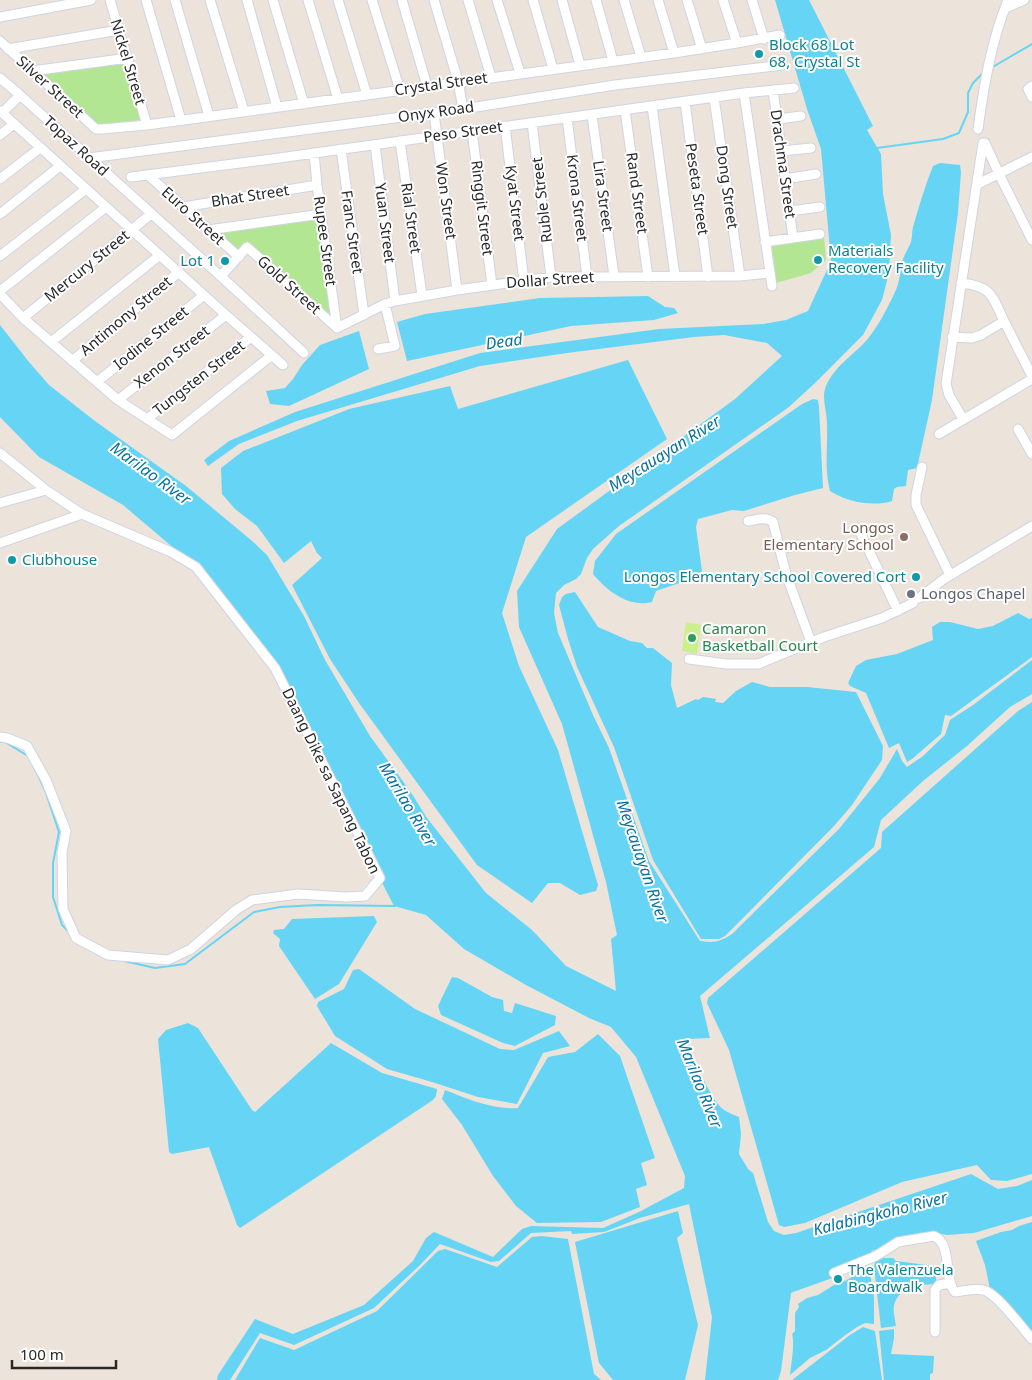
<svg xmlns="http://www.w3.org/2000/svg" width="1032" height="1380" viewBox="0 0 1032 1380" font-family="'Noto Sans',sans-serif">
	<style>
		.green { fill: #b3e693 }
		.pitch { fill: #caef8d }
		.water { fill: #66d5f5 }
		.lines { fill: none; stroke-linecap: round; stroke-linejoin: round }
		.stream { stroke: #66d5f5; stroke-width: 2 }
		.minor-casing { stroke: #cfd4e3; stroke-width: 11 }
		.minor { stroke: #fff; stroke-width: 9 }
		.culture-dot { fill: #0f9aa8; stroke: #fff; stroke-width: 2 }
		.education-dot { fill: #8d6e63; stroke: #fff; stroke-width: 2 }
		.worship-dot { fill: #6b7280; stroke: #fff; stroke-width: 2 }
		.leisure-dot { fill: #2e9e5b; stroke: #fff; stroke-width: 2 }
		.labels { text-anchor: middle; stroke-width: 4; stroke-linejoin: round; paint-order: stroke }
		.culture-label { font-size: 15px; fill: #0d838f; stroke: #fff; text-anchor: start }
		.street-label { font-size: 15px; fill: #292929; stroke: #fff }
		.education-label { font-size: 15px; fill: #785e54; stroke: #fff; text-anchor: end }
		.worship-label { font-size: 15px; fill: #5b616d; stroke: #fff; text-anchor: start }
		.leisure-label { font-size: 15px; fill: #27864d; stroke: #fff; text-anchor: start }
		.water-label { font-size: 16px; font-style: italic; fill: #0672a0; stroke: #fff }
	</style>
	<rect width="100%" height="100%" fill="#ece3da"/>
	<path class="green" d="M125 62 140 120 101 126 96 123 43 74Z
		M319 218 332 309 330 314 324 312 248 243 238 251 217 232Z
		M824 237 826 260 811 273 776 283 769 244Z"/>
	<path class="pitch" d="M686 622 701 625 697 654 682 651Z"/>
	<path class="water" d="M775 0H809L873 126 867 130 881 154 883 194 891 235 889 273 882 300 863 335 815 383 789 407 619 526 593 549 587 558 581 574 576 579 564 585 556 593 554 613 558 633 593 715 609 748 649 861 700 941C714 943 720 942 732 934L839 829 880 778 897 749 902 761 907 767 923 756 945 735 950 720 973 705 1032 660V694L1010 707 967 746 923 781 881 820 874 847 700 996 710 1038 687 1039C693 1056 710 1100 724 1110 729 1113 734 1115 739 1117L741 1134 739 1154 748 1169 753 1173 768 1222 774 1231 784 1235 796 1233 971 1174 998 1189 1017 1186 1032 1180V1216L974 1233 947 1235 937 1233 900 1240 872 1251 870 1254 869 1265 793 1292 791 1293 781 1371 778 1380H705L712 1317 689 1204 640 1218 604 1232 572 1234 571 1231 531 1233 499 1261 491 1262 440 1244 420 1265 374 1308 294 1345 260 1333 230 1380H217L218 1375 255 1319 293 1334 364 1305 413 1261 426 1238 434 1232 493 1257 522 1229 531 1226 603 1228 639 1212 684 1188 685 1176 636 1057 611 1027 589 1018 526 985 464 949 426 915 394 906 343 806 257 644 196 567 123 505 39 457 0 417V325L29 362 49 385 95 421 186 486 251 540 267 555 304 616 325 660 370 736 410 791 427 818 486 893 532 930 566 966 616 991 611 939 617 935 606 882 562 724 519 627 517 591 557 529 735 399 782 356 767 343 724 335 694 337 567 353 480 366 297 421 239 444 208 466 204 460 229 441 295 412 480 353 659 329 763 324 786 320 808 311 831 261 821 149 807 109Z
		M940 163 960 165 961 172 958 213 932 400 917 468 908 470 906 486 897 487 894 489 892 501C873 507 847 502 830 491 824 469 828 446 827 423 827 411 821 398 826 386 834 367 853 355 866 341 878 327 887 309 895 292 900 282 900 270 903 259 905 253 909 248 911 242 912 237 912 232 913 227 919 206 925 186 933 166Z
		M648 296 665 307 674 308 678 313 654 320 571 326 407 361 397 322 425 314 540 298Z
		M359 331 369 369 289 406 270 404 266 391 285 388 293 379 302 365 320 345Z
		M628 360 667 439 526 537 502 613 519 666 558 750 598 885 596 891 580 895 560 883H548L532 903 477 865 359 703 330 659 292 585 322 558 317 553 311 541 284 563 257 526 235 509 222 494 221 468 243 451 349 409 450 386 458 409Z
		M813 399 818 400 819 407 823 488 795 495 744 511 732 510 698 519 696 527 702 571 697 577 656 591 652 602C629 608 607 591 593 574L595 561 616 534 802 404Z
		M575 592 598 627 630 641 642 643 647 648H653L672 663 671 685 677 708 696 699 698 700 703 697 716 699 715 702 723 703 736 691 752 682 770 687H807L856 692 883 746 882 760 852 805 834 826 749 912 725 936 719 939H701L653 860 614 747 577 667 568 639 559 605 562 597 566 594Z
		M1018 613 1029 619 1032 618V657L951 716 945 715 941 734 912 759 907 762 899 743 889 748 866 693 850 686 848 683 856 666 866 660 897 654 933 640 932 627 940 622H950L978 629 993 626Z
		M1032 702V1174L1007 1181 991 1180 977 1165 902 1182 805 1223 784 1227 779 1225 729 1050 707 1003 708 998 881 848 882 832 1018 711Z
		M374 916 377 922 339 984 315 999 279 946 280 939 273 933 274 930 284 929 292 919Z
		M359 969 415 1009 500 1049 514 1050 559 1031 570 1046 543 1053 517 1104 478 1097 432 1082 387 1069 335 1036 317 1006 318 1002 344 989 353 970Z
		M452 977 458 978 492 997 503 1000 504 1011 512 1013 515 1003 556 1016 555 1025 515 1046 503 1043 441 1015 438 1006Z
		M188 1023 198 1028 252 1110 255 1112 331 1043 382 1073 437 1089 436 1096 433 1100 240 1228 237 1225 209 1147 172 1154 169 1152 158 1039 166 1030Z
		M598 1034 620 1056 655 1158 641 1163 647 1185 636 1189 640 1207 601 1222 537 1223 516 1206 493 1176 462 1125 442 1099 445 1090C468 1099 493 1110 518 1108L548 1057 575 1052Z
		M678 1211 683 1233 677 1238 698 1325 685 1380H613L599 1363 575 1242Z
		M1032 1222V1334L990 1289 985 1265 976 1241 1001 1232 1012 1230 1019 1226Z
		M541 1236 568 1239 594 1374 601 1380H235L260 1338 294 1350 377 1311 438 1251 445 1249 497 1267 532 1237Z
		M884 1258H893L896 1261 934 1266 937 1284C922 1285 902 1285 895 1302 892 1308 895 1319 896 1326L881 1328 874 1266 876 1260Z
		M865 1272 870 1273 874 1298V1324L865 1323 857 1327 844 1336 826 1350 810 1358 790 1375C791 1364 795 1344 792 1334L795 1331V1313L799 1307 798 1304 807 1298 818 1295 834 1285 845 1281 854 1276Z
		M863 1327 875 1331 882 1380H792L850 1335Z
		M894 1329V1338L891 1354 934 1356 933 1373 930 1374V1380H884L879 1331Z"/>
	<g class="lines">
		<path class="stream" d="M991 68 1032 44
			M877 148 943 139 959 133 968 112V93L973 83 983 73
			M0 742H5L28 756
			M34 767 45 790 59 832 53 863V897L62 925 68 931
			M124 961 155 968 185 964 254 912 280 907 317 905 395 906"/>
		<defs>
			<path id="minor" d="M110 0 147 125
				M146 0 181 120
				M175 0 209 116
				M210 0 244 111
				M247 0 277 107
				M273 0 304 104
				M308 0 338 99
				M338 0 367 95
				M372 0 400 90
				M402 0 427 86
				M434 0 458 81 463 109
				M468 0 491 77
				M497 0 520 73
				M533 0 553 69
				M562 0 580 65
				M596 0 613 61
				M624 0 641 57
				M658 0 674 53
				M687 0 702 49
				M723 0 737 43
				M752 0 764 39
				M1005 8 1024 0
				M0 17 91 0
				M0 41 96 129H102L147 125 674 53 737 43 780 35
				M8 49 119 30
				M32 71 128 58
				M0 78 20 95C115 181 211 266 304 353
				M1032 86 1028 89 1032 97
				M773 90 793 238
				M744 93 772 286
				M714 98 740 276
				M685 102 708 277
				M652 106 675 276
				M625 110 648 277
				M0 111 226 315 283 365
				M2 113 20 95
				M434 113 457 290
				M592 115 614 276
				M567 118 587 277
				M778 119 801 116
				M532 123 551 277
				M505 126 524 281
				M978 129C984 85 991 42 1008 0
				M472 131 492 285
				M0 135 14 124
				M400 141 422 295
				M983 143H985L999 174 1032 240
				M375 145 395 301
				M341 149 364 315
				M782 151 811 148
				M314 153 317 185 337 328
				M89 158 463 109 615 85 783 65
				M148 175 239 257
				M131 177 272 159 744 93 794 88
				M0 179 40 148
				M785 179 816 174
				M978 184 1032 157
				M183 207 317 185
				M790 211 820 207
				M0 214 60 166
				M208 230 321 214
				M765 242 820 234
				M0 256 86 189
				M221 276 247 247 337 328
				M961 283C992 286 992 296 1004 321
				M0 291 106 207
				M0 294 23 318 118 400 172 435 272 355
				M23 318 151 214
				M337 328 385 304 395 301 457 290 551 277 740 276 770 273
				M952 337 972 338 981 335 1004 321 1032 376
				M51 342 160 255
				M378 349 395 346 385 304
				M72 361 179 272
				M97 382 204 295
				M118 400 226 315
				M147 419 251 337
				M963 419 949 395 946 384 983 143
				M1018 429 1032 454
				M939 434 1032 379
				M0 453 46 490 82 514 171 552 196 567 275 668 380 878 365 896 346 897 298 894 252 900 236 910 191 949 168 960 108 955 76 938 63 909 62 853 66 831 46 780 27 746 7 738 0 737
				M922 467 916 495V505L950 575
				M0 503 46 490
				M748 521C756 520 766 516 773 522L786 574 811 642
				M858 528 898 611
				M0 543 82 514
				M780 549 799 545
				M919 598 944 579 1032 526
				M689 659 726 664H758L824 637 882 618 913 603
				M834 1273 876 1256 898 1242 934 1236C953 1244 943 1279 955 1292 964 1291 974 1288 983 1290 996 1292 1022 1328 1032 1339
				M935 1332V1290L939 1285 950 1283"/>
		</defs>
		<use href="#minor" class="minor-casing"/>
		<use href="#minor" class="minor"/>
	</g>
	<g class="culture-dot">
		<circle cx="759" cy="54" r="5"/>
		<circle cx="818" cy="260" r="5"/>
		<circle cx="225" cy="261" r="5"/>
		<circle cx="12" cy="560" r="5"/>
		<circle cx="916" cy="577" r="5"/>
		<circle cx="838" cy="1279" r="5"/>
	</g>
	<circle class="education-dot" cx="904" cy="537" r="5"/>
	<circle class="worship-dot" cx="911" cy="594" r="5"/>
	<circle class="leisure-dot" cx="692" cy="638" r="5"/>
	<g class="labels">
		<g class="culture-label">
			<text x="769" y="50">Block 68 Lot<tspan x="769" dy="17">68, Crystal St</tspan></text>
			<text x="828" y="256">Materials<tspan x="828" dy="17">Recovery Facility</tspan></text>
			<text x="215" y="266" text-anchor="end">Lot 1</text>
			<text x="22" y="565">Clubhouse</text>
			<text x="906" y="582" text-anchor="end">Longos Elementary School Covered Cort</text>
			<text x="848" y="1275">The Valenzuela<tspan x="848" dy="17">Boardwalk</tspan></text>
		</g>
		<g class="street-label">
			<text transform="translate(128 62) rotate(73)" y="5">Nickel Street</text>
			<text transform="translate(441 84) rotate(-8)" y="5">Crystal Street</text>
			<text transform="translate(50 87) rotate(42)" y="5">Silver Street</text>
			<text transform="translate(436 112) rotate(-8)" y="5">Onyx Road</text>
			<text transform="translate(463 132) rotate(-8)" y="5">Peso Street</text>
			<text transform="translate(76 146) rotate(42)" y="5">Topaz Road</text>
			<text transform="translate(783 164) rotate(82)" y="5">Drachma Street</text>
			<text transform="translate(727 187) rotate(82)" y="5">Dong Street</text>
			<text transform="translate(697 189) rotate(82)" y="5">Peseta Street</text>
			<text transform="translate(637 193) rotate(82)" y="5">Rand Street</text>
			<text transform="translate(250 196) rotate(-9)" y="5">Bhat Street</text>
			<text transform="translate(603 196) rotate(82)" y="5">Lira Street</text>
			<text transform="translate(577 198) rotate(83)" y="5">Krona Street</text>
			<text transform="translate(542 200) rotate(-97)" y="5">Ruble Street</text>
			<text transform="translate(446 201) rotate(82)" y="5">Won Street</text>
			<text transform="translate(515 203) rotate(83)" y="5">Kyat Street</text>
			<text transform="translate(482 208) rotate(83)" y="5">Ringgit Street</text>
			<text transform="translate(193 216) rotate(42)" y="5">Euro Street</text>
			<text transform="translate(411 218) rotate(82)" y="5">Rial Street</text>
			<text transform="translate(385 223) rotate(83)" y="5">Yuan Street</text>
			<text transform="translate(352 232) rotate(82)" y="5">Franc Street</text>
			<text transform="translate(325 241) rotate(82)" y="5">Rupee Street</text>
			<text transform="translate(87 266) rotate(-39)" y="5">Mercury Street</text>
			<text transform="translate(550 280) rotate(-4)" y="5">Dollar Street</text>
			<text transform="translate(289 285) rotate(42)" y="5">Gold Street</text>
			<text transform="translate(126 316) rotate(-40)" y="5">Antimony Street</text>
			<text transform="translate(151 338) rotate(-39)" y="5">Iodine Street</text>
			<text transform="translate(172 357) rotate(-38)" y="5">Xenon Street</text>
			<text transform="translate(199 378) rotate(-38)" y="5">Tungsten Street</text>
			<text transform="translate(331 781) rotate(64)" y="5">Daang Dike sa Sapang Tabon</text>
		</g>
		<g class="education-label">
			<text x="894" y="533">Longos<tspan x="894" dy="17">Elementary School</tspan></text>
		</g>
		<g class="worship-label">
			<text x="921" y="599">Longos Chapel</text>
		</g>
		<g class="leisure-label">
			<text x="702" y="634">Camaron<tspan x="702" dy="17">Basketball Court</tspan></text>
		</g>
		<g class="water-label">
			<text transform="translate(504 341) rotate(-8)" y="6">Dead</text>
			<text transform="translate(664 453) rotate(-32)" y="6">Meycauayan River</text>
			<text transform="translate(151 473) rotate(36)" y="6">Marilao River</text>
			<text transform="translate(408 804) rotate(59)" y="6">Marilao River</text>
			<text transform="translate(643 861) rotate(71)" y="6">Meycauayan River</text>
			<text transform="translate(700 1083) rotate(68)" y="6">Marilao River</text>
			<text transform="translate(880 1213) rotate(-14)" y="6">Kalabingkoho River</text>
		</g>
	</g>
	<path d="M12 1360v8h104v-8" fill="none" stroke="#292929" stroke-width="2.5"/>
	<text x="20" y="1360" font-size="15" fill="#292929" stroke="#ffffff" stroke-width="4" paint-order="stroke">100 m</text>
</svg>
